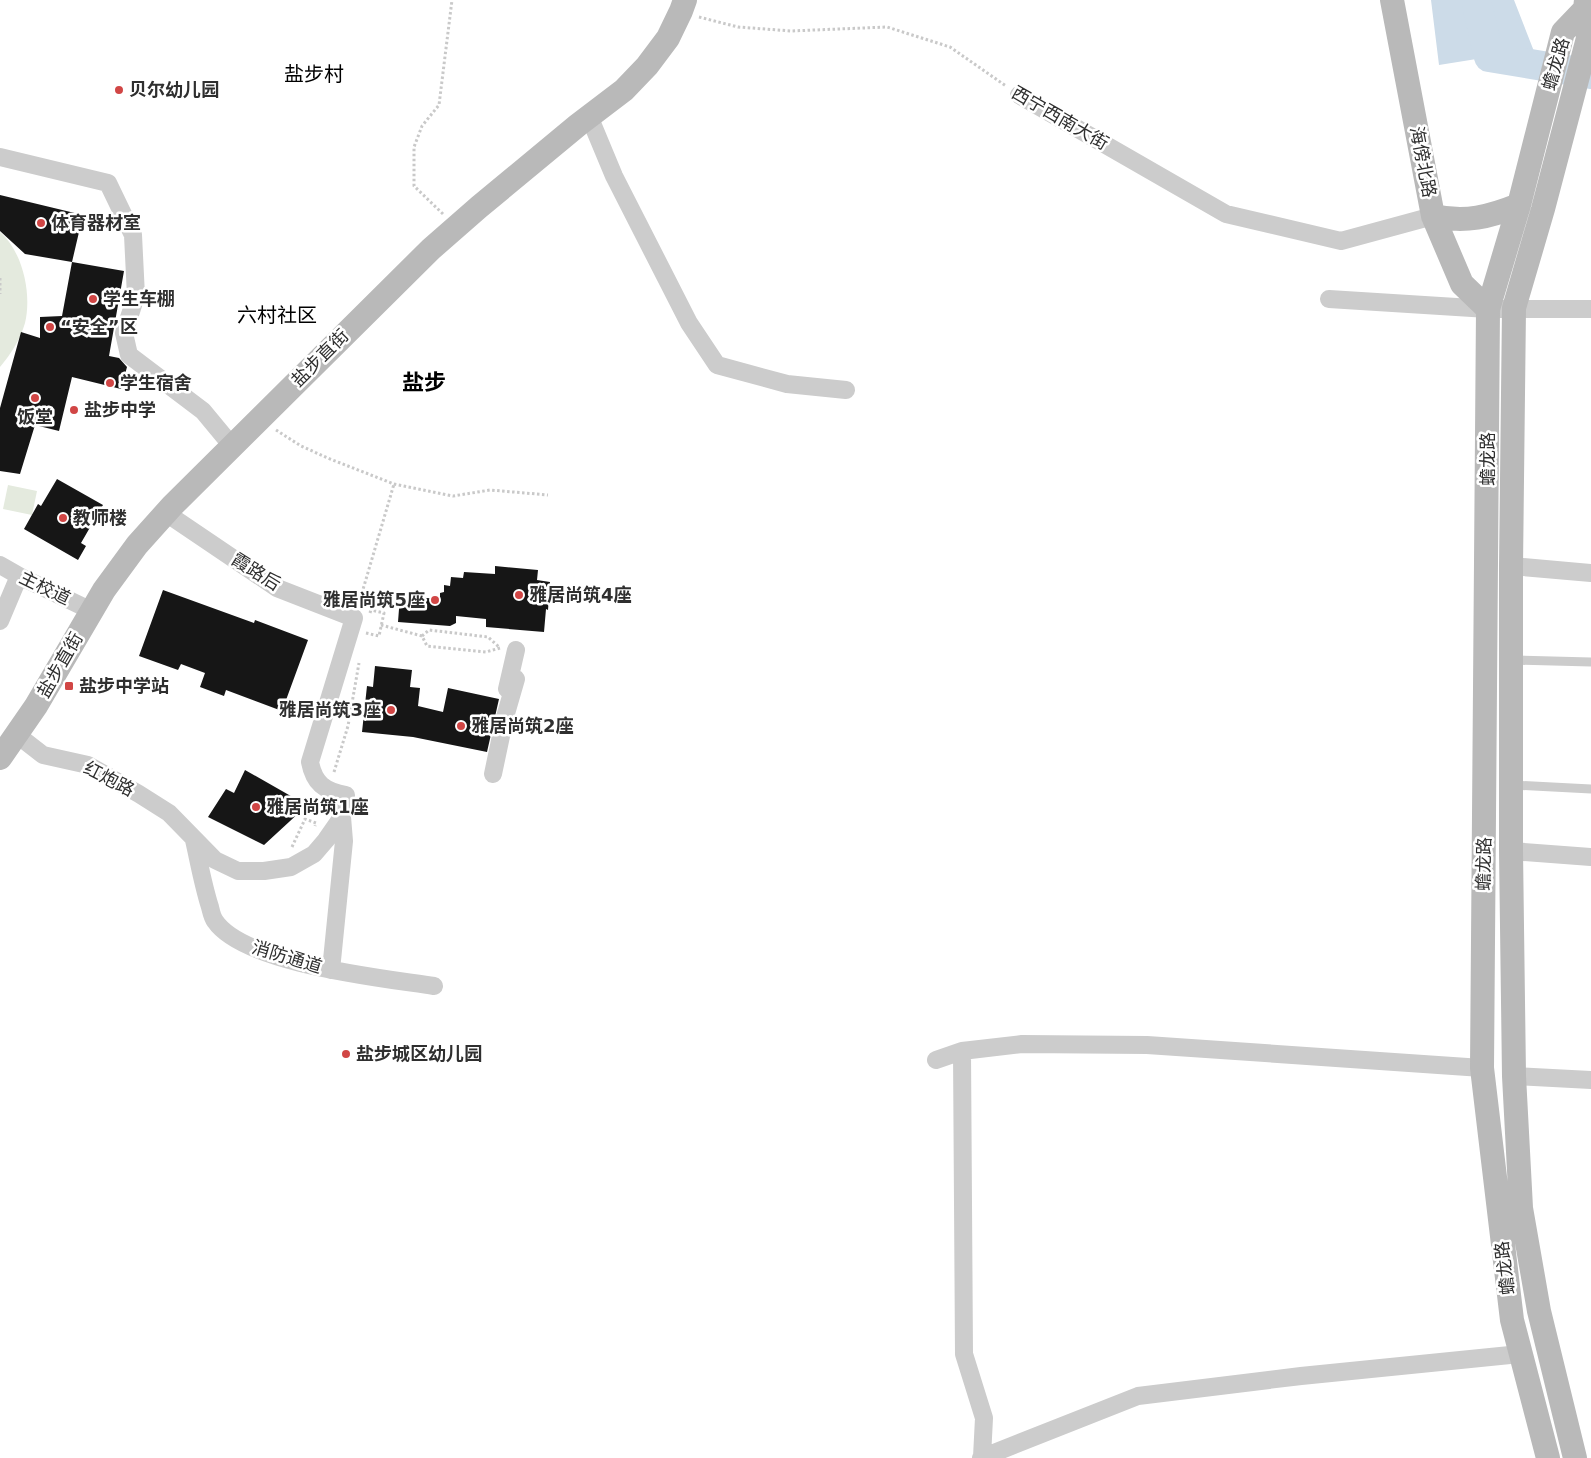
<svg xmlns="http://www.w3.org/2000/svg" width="1591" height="1458" viewBox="0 0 1591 1458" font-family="'DejaVu Sans','Noto Sans SC',sans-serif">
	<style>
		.green { fill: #e4eade }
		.water { fill: #ccdbe8 }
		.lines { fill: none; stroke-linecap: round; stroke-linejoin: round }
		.river { stroke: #ccdbe8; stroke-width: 30 }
		.building { fill: #161616 }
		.path { stroke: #c9c9c9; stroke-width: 3; stroke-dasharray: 2.5 2.5; stroke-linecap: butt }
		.lane { stroke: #ccc; stroke-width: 9 }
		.street { stroke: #ccc; stroke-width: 18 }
		.secondary { stroke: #b9b9b9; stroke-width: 24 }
		.poi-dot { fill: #d14645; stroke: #fff; stroke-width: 2 }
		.labels { text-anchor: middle; stroke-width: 5; stroke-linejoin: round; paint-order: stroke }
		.street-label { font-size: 18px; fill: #2f2f2f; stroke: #fff }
		.poi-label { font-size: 18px; font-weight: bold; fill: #2f2f2f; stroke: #fff; text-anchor: start }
		.quarter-label { font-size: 20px; fill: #000; stroke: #fff }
		.district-label { font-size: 22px; font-weight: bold; fill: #000; stroke: #fff }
	</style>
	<rect width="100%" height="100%" fill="#fff"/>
	<path class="green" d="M0 232C23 252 32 294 25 323 20 340 11 354 0 367Z
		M8 485 37 491 32 515 3 509Z"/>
	<path class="water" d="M1431 0H1514L1537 59 1489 57 1439 65Z"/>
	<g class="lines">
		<path class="river" d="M1476 0 1489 57 1591 74"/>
	</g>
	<path class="building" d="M0 195 83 215 72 262 25 254 0 231Z
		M72 262 124 271 109 356 119 358 127 367 121 389 72 377 59 431 35 425 20 474 0 471V408L21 332 40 338V317L62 316Z
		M57 479 103 505 81 543 86 546 78 560 24 529 38 504 41 506Z
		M495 566 538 570 537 580 550 582 548 610 546 609 544 632 486 627V619L456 616V623L450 626 398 622 400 596 440 599V593L444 592V585L450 586 451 577 463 578 464 572 495 574Z
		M163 590 254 623 255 620 308 640 282 711 226 690 224 696 200 687 205 673 181 664 178 670 139 656Z
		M375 666 412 670 410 687 420 688 418 706 443 712 448 688 499 699 487 752 413 737 362 732 367 686 373 687Z
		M245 770 296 799 293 804 302 810 264 845 208 817 226 789 234 793Z"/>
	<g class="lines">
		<path class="path" d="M699 17 738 27 791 31 887 27 950 47 1006 86
			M443 214 414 186V147L422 126 439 105 452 0
			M0 278V294
			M276 430 301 446 330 459 394 484 453 496 490 490 548 495
			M359 603 394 484
			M370 613 373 602
			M381 625 422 636 427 646 486 652 500 648
			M366 633 379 636 384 613 371 610
			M422 636 429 630 488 637 499 647
			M334 772 348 726 359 663
			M292 847 305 819 316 823 315 826"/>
		<path class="lane" d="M1511 660 1591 662
			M1512 785 1591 789"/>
		<path class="street" d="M1019 95 1226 214 1341 241 1433 216
			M589 116 614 176 689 323 717 365 787 384 846 390
			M0 157 108 183 133 235 136 296 124 333 129 355 203 411 232 446
			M1329 299 1488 309H1591
			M0 565 21 577 92 611
			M1511 566 1591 573
			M0 621 19 576
			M507 689 516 650
			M16 734 43 755 88 765 139 794 169 813 215 860 238 871H264L291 867 314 854 326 840 342 817 346 795C324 791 314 783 310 762L354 618 277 588 166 513
			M493 774 505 717 516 679
			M194 840C199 862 203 885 210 907 211 911 212 917 215 921 244 964 383 978 434 986
			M1511 851 1591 857
			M331 970 344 841 342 817
			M962 1051 964 1354 984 1418 982 1457
			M936 1060 962 1051 1022 1044 1147 1045 1482 1068
			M1514 1076 1591 1080
			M981 1458 1138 1396 1301 1376 1520 1354"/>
		<path class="secondary" d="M1392 0 1433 216 1462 284 1488 309
			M1433 216C1466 223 1489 217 1519 205
			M0 758 36 706 104 590 137 545 172 506 431 249 479 207 578 125 624 90 647 66 668 38 681 11 685 0
			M1548 1458 1512 1320 1482 1068 1488 309 1519 205 1563 32 1585 9
			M1575 1458 1539 1311 1521 1208 1514 1076 1511 851V566L1514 308 1543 209 1588 38 1585 9 1586 0"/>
	</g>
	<g class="poi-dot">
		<circle cx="119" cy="90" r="5"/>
		<circle cx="41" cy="223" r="5"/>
		<circle cx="93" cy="299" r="5"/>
		<circle cx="50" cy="327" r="5"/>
		<circle cx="110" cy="383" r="5"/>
		<circle cx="35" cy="398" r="5"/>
		<circle cx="74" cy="410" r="5"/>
		<circle cx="63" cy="518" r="5"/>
		<circle cx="519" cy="595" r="5"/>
		<circle cx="435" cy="600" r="5"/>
		<rect x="64" y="681" width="10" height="10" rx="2.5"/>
		<circle cx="391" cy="710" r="5"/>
		<circle cx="461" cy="726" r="5"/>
		<circle cx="256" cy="807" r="5"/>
		<circle cx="346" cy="1054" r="5"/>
	</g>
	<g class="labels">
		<g class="street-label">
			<text transform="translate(1556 64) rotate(-74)" y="6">蟾龙路</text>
			<text transform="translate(1060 118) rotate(30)" y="6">西宁西南大街</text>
			<text transform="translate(1423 162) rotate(79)" y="6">海傍北路</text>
			<text transform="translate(320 358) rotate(-45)" y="6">盐步直街</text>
			<text transform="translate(1488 459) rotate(-90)" y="6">蟾龙路</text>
			<text transform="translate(256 572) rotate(32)" y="6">霞路后</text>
			<text transform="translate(45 588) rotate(26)" y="6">主校道</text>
			<text transform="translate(60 665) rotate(-60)" y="6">盐步直街</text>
			<text transform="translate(109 779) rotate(27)" y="6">红炮路</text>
			<text transform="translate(1484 864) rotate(-89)" y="6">蟾龙路</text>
			<text transform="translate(287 957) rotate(17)" y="6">消防通道</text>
			<text transform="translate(1505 1268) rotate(-97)" y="6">蟾龙路</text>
		</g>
		<g class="poi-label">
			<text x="129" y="96">贝尔幼儿园</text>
			<text x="51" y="229">体育器材室</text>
			<text x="103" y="305">学生车棚</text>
			<text x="60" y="333">“安全”区</text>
			<text x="120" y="389">学生宿舍</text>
			<text x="84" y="416">盐步中学</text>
			<text x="35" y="423" text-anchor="middle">饭堂</text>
			<text x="73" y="524">教师楼</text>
			<text x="529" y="601">雅居尚筑4座</text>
			<text x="425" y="606" text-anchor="end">雅居尚筑5座</text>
			<text x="79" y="692">盐步中学站</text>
			<text x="381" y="716" text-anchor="end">雅居尚筑3座</text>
			<text x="471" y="732">雅居尚筑2座</text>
			<text x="266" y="813">雅居尚筑1座</text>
			<text x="356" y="1060">盐步城区幼儿园</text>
		</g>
		<g class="quarter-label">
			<text x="314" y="81">盐步村</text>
			<text x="277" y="322">六村社区</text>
		</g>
		<g class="district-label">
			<text x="424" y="390">盐步</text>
		</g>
	</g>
</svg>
